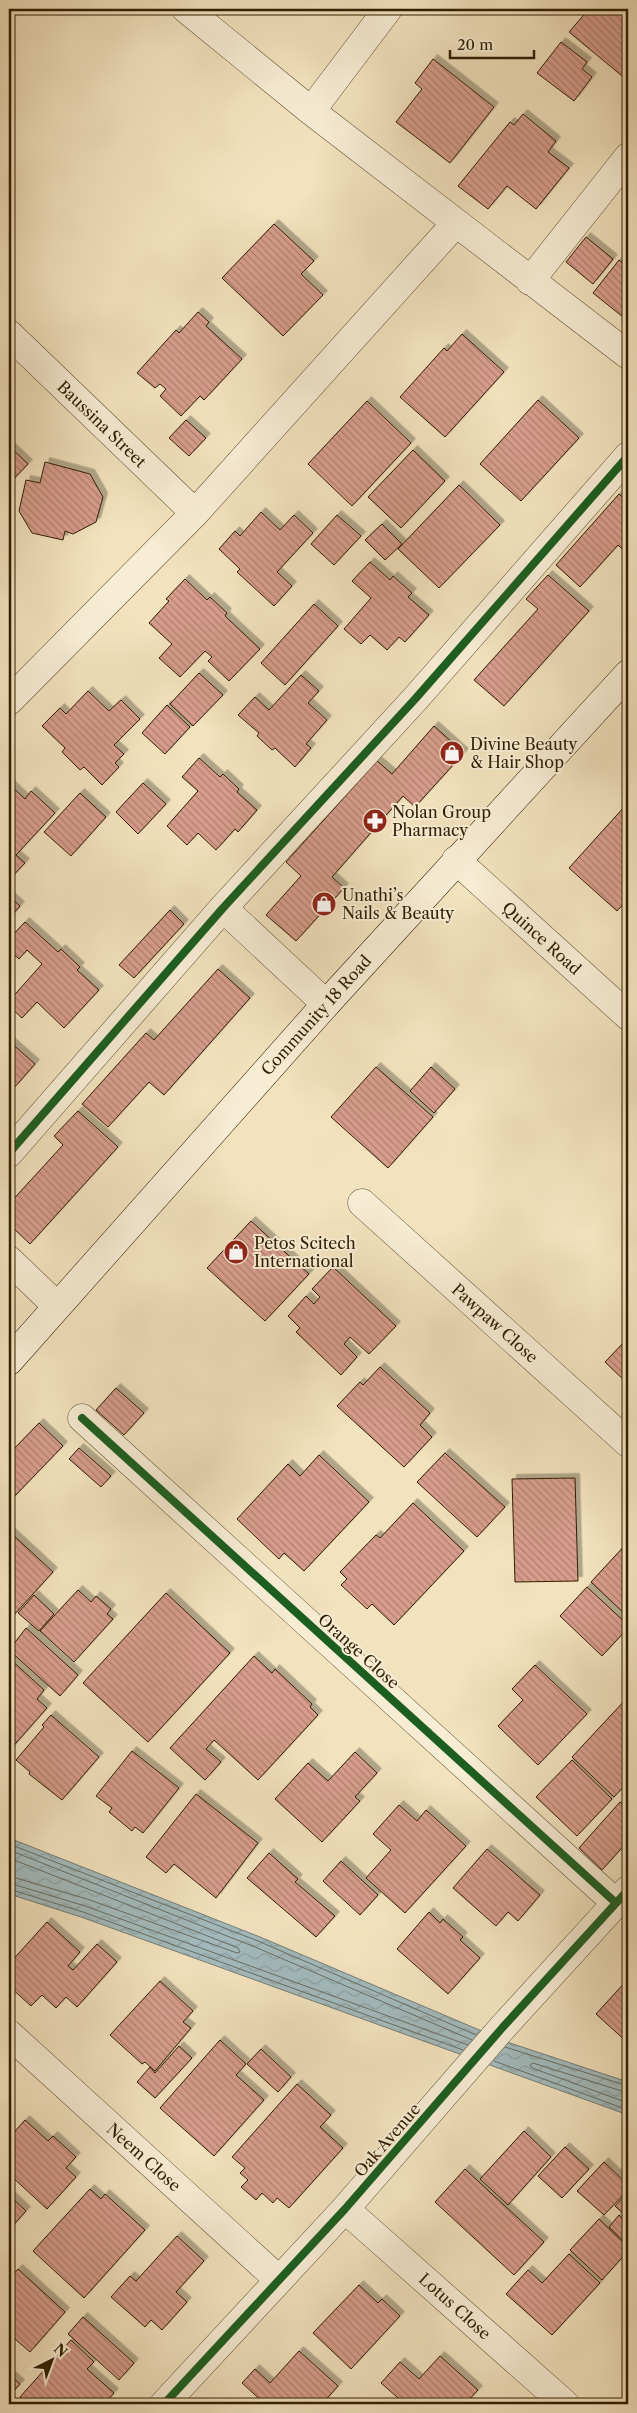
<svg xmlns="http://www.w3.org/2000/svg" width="637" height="2413" viewBox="0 0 637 2413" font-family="'Libre Caslon Text',serif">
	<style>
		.water { fill: url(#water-waves); stroke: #747c73 }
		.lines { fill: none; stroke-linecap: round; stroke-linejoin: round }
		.shore { stroke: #696c60; stroke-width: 1 }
		.building { fill: url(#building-back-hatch); stroke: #301e03; filter: url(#shadow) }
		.minor-casing { stroke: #604f32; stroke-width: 29 }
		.secondary-casing { stroke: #301e03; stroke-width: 29 }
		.minor { stroke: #f7ecd4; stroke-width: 28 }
		.secondary { stroke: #f7ecd4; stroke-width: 28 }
		.cycleway-casing { stroke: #f7ecd4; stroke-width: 11 }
		.cycleway { stroke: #1b5e20; stroke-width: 8 }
		.labels { text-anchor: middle; stroke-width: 4; stroke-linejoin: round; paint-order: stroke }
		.street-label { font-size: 16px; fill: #301e03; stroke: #f7ecd4 }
		.poi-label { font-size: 16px; fill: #301e03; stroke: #f7ecd4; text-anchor: start }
	</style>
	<defs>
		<pattern id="water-waves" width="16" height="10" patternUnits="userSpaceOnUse" patternTransform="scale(1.25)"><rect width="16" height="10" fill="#a2babd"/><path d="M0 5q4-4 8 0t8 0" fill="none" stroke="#8c9fa1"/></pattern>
		<pattern id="building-back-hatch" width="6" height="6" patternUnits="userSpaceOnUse" patternTransform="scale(1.25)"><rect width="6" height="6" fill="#d89d8d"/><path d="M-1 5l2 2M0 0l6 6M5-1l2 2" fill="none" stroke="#b07f71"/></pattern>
		<filter id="shadow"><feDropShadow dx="4.5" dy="-4.5" stdDeviation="0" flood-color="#0004"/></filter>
	</defs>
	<rect width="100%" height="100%" fill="#f2e2bd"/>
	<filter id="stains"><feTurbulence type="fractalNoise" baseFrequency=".004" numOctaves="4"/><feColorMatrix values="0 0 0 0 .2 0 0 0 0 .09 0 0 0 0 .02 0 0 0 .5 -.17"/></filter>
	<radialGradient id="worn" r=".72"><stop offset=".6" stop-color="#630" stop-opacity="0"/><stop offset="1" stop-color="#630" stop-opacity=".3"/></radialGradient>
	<path class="water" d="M9 1838 260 1937 510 2043 628 2082V2115L81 1917 9 1894Z"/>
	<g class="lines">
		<path class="shore" d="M9 1844 258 1941 476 2035
			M9 1850 255 1947 472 2040
			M9 1858 238 1948 240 1952 237 1953 87 1899 9 1876
			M9 1883 85 1906 468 2045
			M9 1889 83 1912 463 2050
			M505 2047 628 2086
			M494 2061 628 2110
			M628 2093 533 2063 530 2065 532 2068 628 2103"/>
	</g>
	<path class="building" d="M589 9H628V81L569 32Z
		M561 42 587 62 582 69 592 77 574 101 537 73Z
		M433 59 494 107 450 163 396 122 422 89 415 83Z
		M523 114 556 141 548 152 569 168 536 209 507 186 488 209 458 186 510 122 514 125Z
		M274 224 314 261 301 274 323 295 283 336 222 278Z
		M586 237 613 259 593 284 566 262Z
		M619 260 628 268V321L593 293Z
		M198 312 209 322 206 326 242 359 204 400 200 396 181 416 160 396 166 389 160 384 155 388 137 373 176 330 179 333Z
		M462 334 504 372 445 437 400 397 444 348 447 351Z
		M538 400 579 438 521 501 480 464Z
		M367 401 411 443 352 506 308 464Z
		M186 420 206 438 189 456 169 438Z
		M9 446 28 464 9 484Z
		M413 450 445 481 401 528 368 497Z
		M45 462 90 474 103 497 96 522 73 534 65 531 63 540 32 533 19 511 26 480 40 483Z
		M459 485 500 525 439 588 398 549Z
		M619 494 628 502V555L618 545 580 587 556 565Z
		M261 512 280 530 294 515 313 533 277 572 292 586 274 606 237 572 240 569 219 549 235 531 240 536Z
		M337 515 361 536 334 565 311 544Z
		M382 524 402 544 385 560 365 540Z
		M370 562 390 580 393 576 412 593 408 597 429 615 405 642 399 637 387 650 370 635 361 644 344 629 371 598 352 581Z
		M548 575 589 611 504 706 474 680 538 609 526 599Z
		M185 579 207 600 210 597 227 613 225 616 260 649 229 681 208 661 212 657 205 651 180 677 159 658 172 644 149 623 169 601 166 599Z
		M314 604 338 626 285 685 261 663Z
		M199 673 223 695 193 726 170 704Z
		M301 675 319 691 308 703 327 720 306 744 311 748 295 767 275 748 272 750 257 736 259 733 238 715 255 697 269 710Z
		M88 691 109 711 121 700 140 719 114 745 124 754 115 763 119 767 102 785 84 767 80 770 62 752 65 748 42 726 60 708 66 714Z
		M167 705 190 727 165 754 142 733Z
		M434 726 464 753 415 807 403 796 332 877 344 888 296 941 266 915 301 876 286 862 377 761 392 774Z
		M199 758 220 777 223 774 239 789 237 792 257 810 238 832 235 829 216 850 198 833 187 845 167 826 198 791 182 777Z
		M143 783 166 804 138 834 116 812Z
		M9 784 25 799 31 791 55 813 16 855 25 863 9 880Z
		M80 793 106 817 71 856 44 832Z
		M626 805 628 807V899L617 911 569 868Z
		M9 896 20 906 9 919Z
		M170 910 184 924 134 978 119 965Z
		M25 922 58 952 61 949 80 967 77 970 99 990 64 1028 37 1002 22 1018 9 1006V1001L42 964 27 950 19 959 9 950V939Z
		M218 969 250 998 164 1095 149 1082 108 1127 82 1104 146 1033 154 1040Z
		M9 1038V1041L35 1064 14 1088 9 1083Z
		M376 1067 433 1117 388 1168 331 1117Z
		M431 1067 455 1089 434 1113 410 1091Z
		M78 1111 118 1147 30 1244 9 1224V1204L63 1145 54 1136Z
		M251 1221 309 1274 265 1321 207 1268Z
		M333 1267 396 1326 369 1354 350 1337 344 1344 357 1357 341 1375 296 1332 300 1328 288 1316 306 1296 314 1304 320 1297 312 1289Z
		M628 1338V1384L605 1362Z
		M380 1367 430 1413 420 1425 432 1437 404 1467 337 1406 360 1382 363 1385Z
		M116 1388 144 1413 124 1435 96 1410Z
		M39 1423 63 1446 10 1501 9 1454Z
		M79 1448 111 1476 101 1487 69 1459Z
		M445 1453 505 1507 477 1537 417 1482Z
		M319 1455 369 1502 304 1571 284 1553 279 1559 237 1519 288 1464 300 1476Z
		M575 1478 578 1581 515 1582 512 1479Z
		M413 1503 464 1551 394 1625 372 1604 367 1609 341 1585 347 1579 340 1572 376 1535 380 1538Z
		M11 1533 53 1572 13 1616 9 1612V1535Z
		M628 1542V1617L591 1582Z
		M587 1587 628 1625V1628L602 1656 560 1616Z
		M78 1590 91 1602 96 1596 111 1609 107 1614 113 1619 74 1662 40 1631Z
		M166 1593 230 1653 148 1742 83 1683Z
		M34 1595 54 1614 39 1631 18 1613Z
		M26 1628 78 1675 60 1696 9 1650Z
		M254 1656 272 1673 275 1669 312 1704 310 1707 318 1715 258 1780 214 1740 206 1749 221 1762 205 1780 170 1748Z
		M9 1658 44 1690 37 1699 47 1708 9 1751Z
		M535 1665 587 1714 538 1765 498 1726 523 1700 512 1689Z
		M628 1697V1782L614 1797 572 1757Z
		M51 1715 99 1757 62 1800 29 1774 30 1772 16 1760 44 1727 42 1725Z
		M132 1751 179 1788 143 1833 135 1827 132 1831 109 1812 112 1808 96 1796Z
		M355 1752 377 1773 355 1797 360 1801 322 1842 275 1799 308 1763 328 1781Z
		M572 1760 612 1799 577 1836 536 1797Z
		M196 1794 258 1843 216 1898 174 1864 166 1873 146 1857Z
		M620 1802 628 1809V1841L602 1870 579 1848Z
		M399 1805 417 1821 426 1810 466 1846 405 1913 366 1878 391 1850 373 1834Z
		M487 1849 540 1895 518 1921 508 1912 496 1926 453 1888Z
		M269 1853 298 1879 295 1882 335 1916 316 1937 247 1878Z
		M341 1861 378 1895 360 1915 323 1881Z
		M429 1912 440 1923 443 1919 463 1937 460 1940 480 1958 448 1994 397 1949Z
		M47 1922 80 1952 68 1966 73 1970 97 1944 117 1962 77 2007 66 1997 56 2008 42 1995 31 2006 9 1986V1964Z
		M628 1979V2043L596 2014Z
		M160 1981 193 2011 183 2022 191 2028 155 2071 145 2062 142 2064 110 2035Z
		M220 2040 246 2064 236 2075 264 2100 214 2156 160 2108Z
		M179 2046 192 2058 155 2098 137 2082 150 2067 155 2073Z
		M261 2049 291 2077 278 2092 247 2064Z
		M297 2084 331 2115 320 2127 343 2148 289 2208 277 2198 273 2203 262 2193 256 2200 241 2187 248 2180 240 2173 245 2168 232 2157Z
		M25 2120 48 2141 53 2136 76 2157 66 2168 76 2177 47 2209 9 2174V2138Z
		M524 2131 551 2157 508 2205 480 2179Z
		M565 2147 589 2169 562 2198 538 2176Z
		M604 2162 628 2185V2190L604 2215 577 2191Z
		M465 2169 544 2242 514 2275 435 2202Z
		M90 2189 101 2199 105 2194 145 2230 84 2298 33 2251Z
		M628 2192V2218L615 2206Z
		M9 2195 26 2211 9 2230Z
		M619 2215 628 2224V2245L609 2227Z
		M599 2219 628 2247V2251L602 2280 570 2250Z
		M177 2236 204 2261 176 2292 187 2302 162 2330 151 2320 145 2327 111 2297 130 2276 136 2281Z
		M569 2254 600 2283 552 2335 506 2294 528 2270 542 2283Z
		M18 2269 65 2312 30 2352 15 2339 9 2345V2279Z
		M359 2285 378 2303 382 2299 400 2316 351 2369 313 2333Z
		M83 2317 134 2363 119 2380 68 2334Z
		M71 2340 94 2362 87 2369 114 2393 104 2404H28L20 2397Z
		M299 2351 338 2386 322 2404H265L242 2383 255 2369 270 2383Z
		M440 2356 478 2390 465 2404H405L381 2383 400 2362 419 2379Z
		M9 2374 20 2384 9 2396Z"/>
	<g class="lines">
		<defs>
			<path id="minor" d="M186 9 311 111 628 355
				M311 111 388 9
				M530 281 628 157
				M9 334 195 513
				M9 701 195 513 456 223
				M456 860 628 1016
				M223 908 326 1004
				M9 1153 223 908 416 698 628 456
				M362 1203 628 1443
				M9 1260 57 1306
				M82 1418 616 1903
				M9 2034 279 2280
				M345 2209 565 2404
				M164 2404 345 2209 503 2027 628 1890"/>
			<path id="secondary" d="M9 1361 326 1004 628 674"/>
		</defs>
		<use href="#minor" class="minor-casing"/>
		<use href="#secondary" class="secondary-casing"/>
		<use href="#minor" class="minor"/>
		<use href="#secondary" class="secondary"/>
		<defs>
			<path id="cycleway" d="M9 1153 223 908 416 698 628 456
				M82 1418 616 1903
				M164 2404 345 2209 503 2027 628 1890"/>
		</defs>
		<use href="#cycleway" class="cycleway-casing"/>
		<use href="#cycleway" class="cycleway"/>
	</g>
	<defs>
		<symbol id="shop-disc" viewBox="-11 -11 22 22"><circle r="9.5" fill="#8f2418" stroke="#f7ecd4"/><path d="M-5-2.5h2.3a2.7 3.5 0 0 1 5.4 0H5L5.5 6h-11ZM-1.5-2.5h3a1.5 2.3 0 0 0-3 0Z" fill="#fff"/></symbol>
		<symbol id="pharmacy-disc" viewBox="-11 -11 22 22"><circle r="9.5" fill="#8f2418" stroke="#f7ecd4"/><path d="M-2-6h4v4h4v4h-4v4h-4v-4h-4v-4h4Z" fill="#fff"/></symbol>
	</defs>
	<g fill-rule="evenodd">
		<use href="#shop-disc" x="438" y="739" width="28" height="28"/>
		<use href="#pharmacy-disc" x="361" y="807" width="28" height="28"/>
		<use href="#shop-disc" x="310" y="890" width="28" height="28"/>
		<use href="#shop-disc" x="222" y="1238" width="28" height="28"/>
	</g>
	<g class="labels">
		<g class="street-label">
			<text transform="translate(102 424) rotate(44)" y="6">Baussina Street</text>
			<text transform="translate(542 938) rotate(42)" y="6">Quince Road</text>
			<text transform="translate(316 1015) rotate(-48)" y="6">Community 18 Road</text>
			<text transform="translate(495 1323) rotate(42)" y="6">Pawpaw Close</text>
			<text transform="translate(359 1651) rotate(42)" y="6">Orange Close</text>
			<text transform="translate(387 2140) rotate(-49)" y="6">Oak Avenue</text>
			<text transform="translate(144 2157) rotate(42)" y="6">Neem Close</text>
			<text transform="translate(455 2306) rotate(42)" y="6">Lotus Close</text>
		</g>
		<g class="poi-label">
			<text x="470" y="750">Divine Beauty<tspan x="470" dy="18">&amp; Hair Shop</tspan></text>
			<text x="392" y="818">Nolan Group<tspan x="392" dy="18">Pharmacy</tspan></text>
			<text x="342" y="901">Unathi’s<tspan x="342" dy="18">Nails &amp; Beauty</tspan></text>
			<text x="254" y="1249">Petos Scitech<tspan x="254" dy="18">International</tspan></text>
		</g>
	</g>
	<rect width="637" height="2413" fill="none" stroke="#f2e2bd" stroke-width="30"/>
	<rect x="10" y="10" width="617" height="2393" fill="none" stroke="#301e03" stroke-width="2.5"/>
	<rect x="15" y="15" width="607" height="2383" fill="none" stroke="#301e03"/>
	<g transform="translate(52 2360) rotate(42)" stroke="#f7ecd4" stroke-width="4" paint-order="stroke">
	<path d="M0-4L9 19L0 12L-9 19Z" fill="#301e03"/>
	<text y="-8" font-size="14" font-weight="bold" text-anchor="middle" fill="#301e03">N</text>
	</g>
	<path d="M450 50v8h84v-8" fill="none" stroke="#301e03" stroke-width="2.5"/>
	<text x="457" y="50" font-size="15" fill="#301e03" stroke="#f7ecd4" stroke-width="4" paint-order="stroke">20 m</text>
	<rect width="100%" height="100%" filter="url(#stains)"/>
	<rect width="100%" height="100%" fill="url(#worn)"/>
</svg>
